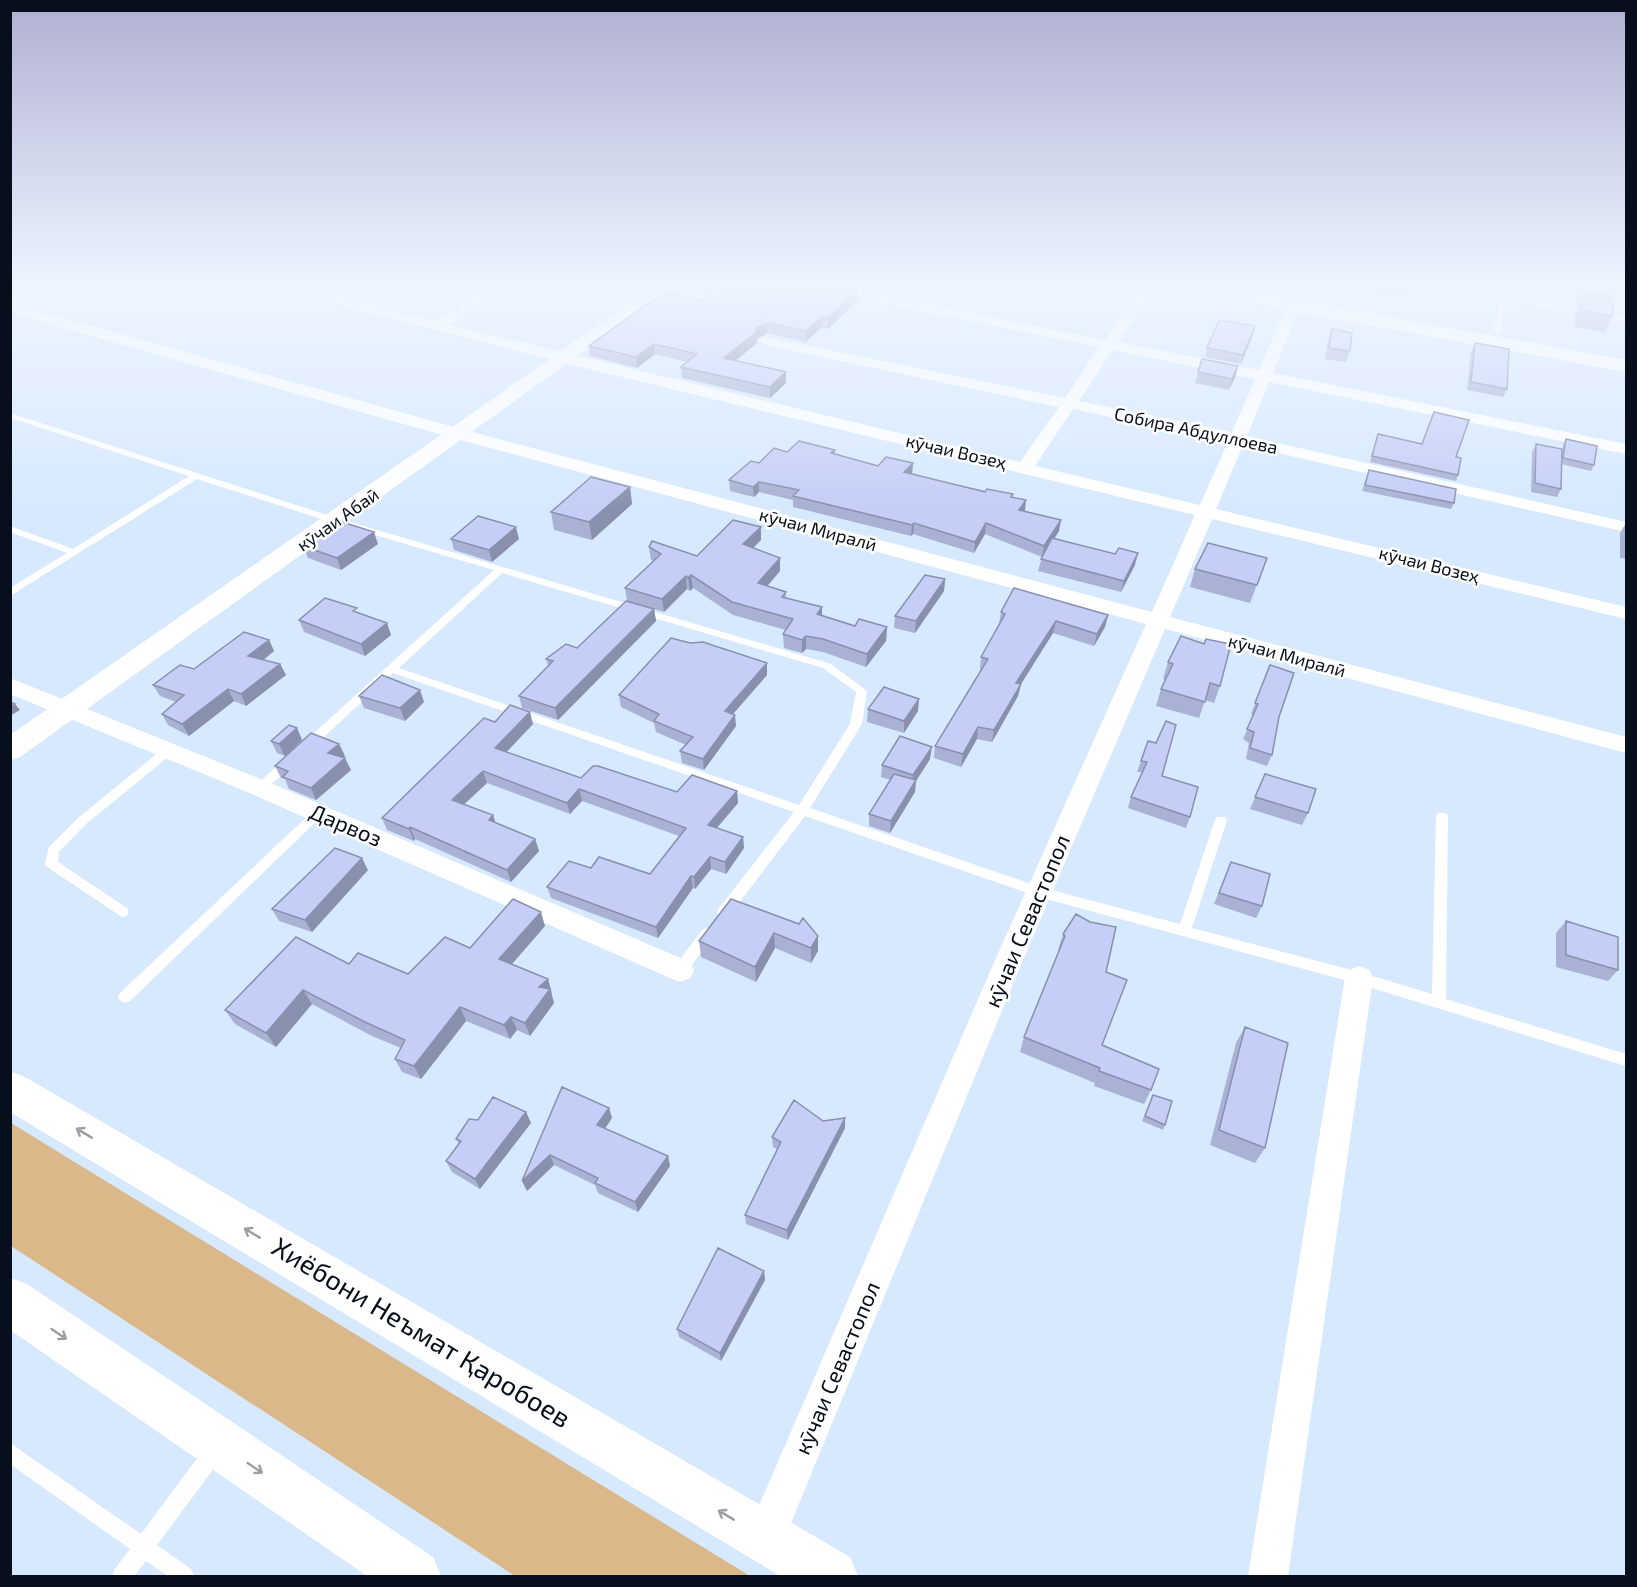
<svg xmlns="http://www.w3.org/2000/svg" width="1637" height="1587" viewBox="0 0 1637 1587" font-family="'Exo 2',sans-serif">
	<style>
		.green { fill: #dbb88a }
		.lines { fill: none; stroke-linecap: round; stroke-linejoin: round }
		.service { fill: #fff; fill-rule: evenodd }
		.minor { fill: #fff; fill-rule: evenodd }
		.tertiary { fill: #fff; fill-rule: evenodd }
		.secondary { fill: #fff; fill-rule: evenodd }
		.trunk { fill: #fff; fill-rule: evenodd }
		.wall { fill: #a9b1d4 }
		.shaded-wall { fill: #8990ad }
		.building { fill: #c4cef7; stroke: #8990ad; stroke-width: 1.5 }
		.oneway { stroke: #9b9fa4 }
		.labels { text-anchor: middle; stroke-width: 5; stroke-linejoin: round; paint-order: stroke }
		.far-street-label { font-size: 18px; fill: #060f1b; stroke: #fff }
		.street-label { font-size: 22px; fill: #060f1b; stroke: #fff }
		.near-street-label { font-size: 27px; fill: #060f1b; stroke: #fff }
	</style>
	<rect width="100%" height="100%" fill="#d7e9ff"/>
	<path class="green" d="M10 1123H11L750 1576H515L11 1246Z"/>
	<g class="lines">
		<path class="service" d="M1331 287H1338L1333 302 1329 304 1325 302Z
			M1432 287H1449L1626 317V321L1505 301 1502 332 1498 334 1494 332 1498 300Z
			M10 413 340 519 831 664 867 691 862 724 810 808 1040 887 1180 924 1215 820 1217 817H1225L1227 820 1192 928 1359 972 1432 994 1436 816 1438 813H1446L1448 816 1446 999 1626 1054V1066L1359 984 1039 897 805 816 729 916 724 917 719 916 717 912 719 908 794 812 393 673 312 748H304L302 745 304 742 494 570 334 523 197 479 10 596V588L67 553 10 532V526L73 549 189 476 10 418ZM502 573 823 668 856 692 850 724 799 805 399 668Z
			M169 746 175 750 173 753 86 824 59 852 58 862 127 908 129 912 127 916 122 917 47 867 45 864 49 847 78 818 165 747Z
			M290 757 294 758 296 761 294 764 264 791H256L254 788 256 785 286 758Z
			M318 808 322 810 324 813 322 816 130 1001 125 1003 120 1001 118 997 120 993 314 810Z
			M708 928 713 929 715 933 713 937 685 974 680 976 675 974 673 970 675 966 703 929Z
			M10 1443 141 1534 207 1445 214 1443 221 1445 223 1452 221 1459 157 1545 191 1569 194 1576H168L146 1561 134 1576H112L115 1569 130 1549 10 1464Z"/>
		<path class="minor" d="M30 287H49L13 304 465 430 1152 612 1195 515 564 363 281 290 279 287H303L436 321 489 287H506L450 325 1020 462 1059 407 765 345 758 341 765 337 1065 398 1099 347 821 291 814 287H843L1105 340 1141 287H1155L1118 342 1259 370 1286 306 1288 303H1298L1300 306 1273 373 1626 444V454L1269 382 1247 436 1626 522V532L1243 445 1216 509 1626 607V619L1212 519 1170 617 1626 737V753L1165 629 1020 967 779 1552 765 1558 751 1552 745 1538 992 967 1146 624 453 438 10 313V296ZM1113 350 1255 379 1232 432 1079 401ZM1073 409 1228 442 1200 505 1035 466Z
			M1276 287H1290L1285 296 1280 297 1273 293Z
			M10 678 268 782 690 962 694 970 690 978 680 982 670 978 252 794 10 694Z
			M1359 966 1369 970 1373 978 1288 1576H1248L1345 978 1349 970Z"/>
		<path class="tertiary" d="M653 287H673L20 757 10 760V735Z"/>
		<path class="secondary" d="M1185 287H1227L1626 360V372L1194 293Z"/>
		<path class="trunk" d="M10 1071 25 1077 850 1557 858 1576H780L10 1112Z
			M10 1278 27 1284 433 1557 441 1576H367L10 1330Z"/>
	</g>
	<path class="wall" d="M855 287H871L868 290Z
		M1373 287H1410L1406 297 1372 292Z
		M1577 287H1613V297L1610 304 1613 316 1605 332 1574 327 1575 315 1579 307 1576 306Z
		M857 290V301L828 329 822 327 806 342 767 333 757 339V343L735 361 786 383 770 398 682 378 681 367 687 362 655 354 637 368 590 356 589 346 702 301 730 292Z
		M1255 326 1253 335 1241 364 1205 357 1207 348Z
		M1332 329 1350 351 1346 362 1325 359 1328 340Z
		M1475 343 1507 389 1503 397 1467 390 1471 351Z
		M1202 359 1238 366 1235 377 1229 390 1195 383Z
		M1378 434 1456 457 1458 475 1456 481 1370 462Z
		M1566 439 1594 465 1591 471 1561 464V489L1557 497 1531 492 1532 452 1536 444 1562 452 1563 444Z
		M835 450V454L878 466 913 463 912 474 1012 497 1025 511 1024 512 1059 531 1054 539 1135 565 1121 592 1038 571 1042 557 985 534 974 553 913 534 911 536 793 507V500L759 492 754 497 730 491 729 480 759 463 787 452Z
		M1369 470 1454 503 1451 509 1362 491Z
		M630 487 632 504 592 540 554 530 551 512Z
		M1626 523V559L1620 558V533Z
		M761 527V540L753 548 780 558V571L767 586 786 592V598L822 607V615L855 626 887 627 886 641 866 667 823 652 806 649 802 653 784 648 783 634 786 630 733 615 693 588 690 591 687 589 664 612 654 609 656 621 558 720 522 708 519 696 548 666 546 659 577 648 627 601 625 588 653 561 651 560 649 547 697 556Z
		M451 539H519L492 562 454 550Z
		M378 544 341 570 308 558 303 546Z
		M1267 558 1250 603 1190 587 1195 569Z
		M945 579 944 591 915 633 894 628 895 616Z
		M1001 612 1108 615 1105 627 1094 646 1053 633 1021 684 1018 696 992 742 977 739 961 767 934 758 935 746 981 670 980 669 981 657 999 624Z
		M359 614 387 623 391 635 365 656 304 632 299 620Z
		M1181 636 1220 686 1214 703 1205 700 1199 718 1156 706 1161 689 1165 680 1163 679 1168 662Z
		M269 640 274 651 264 660 280 664 286 675 246 706 234 701 189 736 168 725 162 714 176 702 160 696 153 685Z
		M1270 665 1279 717 1272 755 1267 766 1246 759 1249 743 1243 739 1254 715 1251 714Z
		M767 675 733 714 736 726 704 770 682 763 680 751 686 745 656 732 654 723 621 707 619 695Z
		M359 696 424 702 405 721 364 708Z
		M868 709 918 711 904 733 867 722Z
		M495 722 533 724 506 752 581 778 677 792 737 791 738 803 717 828 743 837 744 848 726 874 711 869 695 889 693 888 658 938 551 898 547 887 591 868 650 874 679 836 582 801 570 814 487 783 464 804 493 815 495 823 535 839 539 851 511 882 415 839 414 841 387 830 382 818Z
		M297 728 302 740 285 756 277 753 271 741Z
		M1148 741 1162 776 1190 817 1186 828 1128 808 1131 797 1142 772H1137Z
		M339 744 345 756 343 757 351 770 316 800 289 789 285 779 281 778 275 766Z
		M930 759 916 781 915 792 890 833 869 826V814L890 780 881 777 882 765Z
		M1265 774 1308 813 1302 825 1250 809Z
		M1231 862 1262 906 1256 918 1214 904Z
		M368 870 312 932 279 921 272 909Z
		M1076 914 1106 972 1103 1045 1151 1090 1144 1104 1094 1086 1095 1083 1020 1052 1024 1037 1059 951 1058 950 1063 934Z
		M1566 921 1618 970 1608 981 1556 967V933Z
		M799 924 818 951 811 963 775 948 756 982 701 957 699 941Z
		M545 926 512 964 548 979 552 993 551 994 554 1003 530 1036 517 1030 510 1039 466 1021 421 1079 402 1072 395 1059 401 1048 372 1036 312 1004 276 1047 235 1024 225 1010 349 964 408 974 470 948Z
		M1245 1027 1265 1148 1255 1163 1210 1145 1236 1043Z
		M562 1087 609 1108 612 1118 605 1129 668 1156 670 1166 638 1212 598 1193 595 1185 554 1165 527 1191Z
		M1153 1095 1165 1125 1163 1130 1142 1121Z
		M526 1112 531 1123 480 1189 452 1172 446 1161 459 1144 456 1139 478 1120Z
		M845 1118V1128L788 1240 746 1224 745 1215 777 1149 773 1147 772 1137 823 1121Z
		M764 1271 765 1280 721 1361 679 1337 677 1329Z"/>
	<path class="shaded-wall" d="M857 290V301L828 329V318Z
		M822 317V327L806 342V331Z
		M767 323V333L757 339V343L725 369 724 358 756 328Z
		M1255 326 1253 335 1241 364 1243 355Z
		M654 344 655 354 637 368 636 357Z
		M1238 366 1235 377 1229 390 1232 379Z
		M786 372V383L770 398V387Z
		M913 463 912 474 904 483V472Z
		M759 482V492L754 497 753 487Z
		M630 487 632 504 592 540 589 522Z
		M1026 500 1025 511 1018 521 1019 510Z
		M1061 520 1059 531 1042 557 1044 546Z
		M914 523 913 534 911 536 912 525Z
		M986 523 985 534 974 553 975 542Z
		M516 527 519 539 492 562 489 550Z
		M761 527V540L744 557 743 544Z
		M374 532 378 544 341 570 337 558Z
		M1138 553 1135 565 1121 592 1124 581Z
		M780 558V571L758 597V583Z
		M691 575 693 588 690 591 688 578Z
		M686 576 687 589 664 612 662 599Z
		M945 579 944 591 915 633 916 621Z
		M822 607V621L817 614Z
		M654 609 656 621 558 720 555 708Z
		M1108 615 1105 627 1094 646 1097 634Z
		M1056 621 1053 633 1021 684 1018 696 992 742 994 730 1016 683Z
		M387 623 391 635 365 656 361 644Z
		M887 627 886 641 866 667 867 654Z
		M806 636V649L802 653V640Z
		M269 640 274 651 254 667 248 656Z
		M767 663V675L726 722 725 711Z
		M280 664 286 675 246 706 241 694Z
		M228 689 234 701 189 736 182 724Z
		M420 690 424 702 405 721 400 708Z
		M919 699 918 711 904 733V721Z
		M15 704 20 710 10 716V707Z
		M530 712 533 724 499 760 495 748Z
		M735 715 736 726 704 770 703 759Z
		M978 727 977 739 961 767 963 754Z
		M297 728 302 740 285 756 279 744Z
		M339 744 345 756 334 765 328 753Z
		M932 747 930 759 916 781 915 792 890 833 891 821 912 786 913 775Z
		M345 758 351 770 316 800 311 788Z
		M483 771 487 783 457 811 452 800Z
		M579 789 582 801 570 814 567 803Z
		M737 791 738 803 709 837 708 825Z
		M493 815 497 827 489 820Z
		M410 827 415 839 414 841 409 829Z
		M743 837 744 848 726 874 725 862Z
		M535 839 539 851 511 882 507 870Z
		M710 857 711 869 695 889 694 877Z
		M362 858 368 870 312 932 305 920Z
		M691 876 693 888 658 938 656 927Z
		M541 912 545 926 504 973 499 959Z
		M774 933 775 948 756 982 755 967Z
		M818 936V951L811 963V948Z
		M548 979 554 1003 530 1036 525 1023 539 987Z
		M303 990 312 1004 276 1047 266 1033Z
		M460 1007 466 1021 421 1079 414 1066Z
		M511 1017 517 1030 510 1039 504 1025Z
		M609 1108 612 1118 600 1135 597 1125Z
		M526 1112 531 1123 480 1189 475 1179Z
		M845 1118V1128L788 1240 787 1230Z
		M550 1155 554 1165 527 1191 522 1181Z
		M668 1156 670 1166 638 1212 635 1202Z
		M764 1271 765 1280 721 1361 720 1353Z"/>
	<path class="building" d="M737 287H842L857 290 828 318 822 317 806 331 767 323 756 328V332L724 358 786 372 770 387 681 367 697 354 654 344 636 357 589 346 664 292 702 301 716 289 730 292Z
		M1583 287H1613V297L1583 292Z
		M1583 299 1613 304V316L1582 311Z
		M1219 320 1255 326 1243 355 1207 348Z
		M1332 329 1352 333 1350 351 1329 348Z
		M1475 343 1509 349 1507 389 1471 382Z
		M1202 359 1238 366 1232 379 1198 372Z
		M1434 412 1469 420 1456 457 1461 458 1458 475 1372 456 1378 434 1422 444Z
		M1566 439 1597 446 1594 465 1563 458Z
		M799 441 835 450 831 453 878 466 886 457 913 463 904 472 985 492 987 489 1013 494 1011 497 1026 500 1019 510 1061 520 1044 546 986 523 975 542 914 523 912 525 793 496 799 490 759 482 753 487 729 480 751 461 759 463 774 448 787 452Z
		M1536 444 1562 449 1561 489 1535 483Z
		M1369 470 1456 489 1454 503 1365 485Z
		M591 477 630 487 589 522 551 512Z
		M478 516 516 527 489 550 451 539Z
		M733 520 761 527 743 544 780 558 758 583 786 592 782 597 822 607 817 614 855 626 859 619 887 627 867 654 823 639 806 636 802 640 783 634 793 619 732 602 691 575 688 578 686 576 662 599 625 588 661 554 649 547 652 541 697 556Z
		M339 521 374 532 337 558 303 546Z
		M1052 538 1115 554 1119 548 1138 553 1124 581 1041 559Z
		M1208 543 1267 558 1257 585 1195 569Z
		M925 575 945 579 916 621 895 616Z
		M1014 588 1108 615 1097 634 1056 621 1016 683 1021 684 994 730 978 727 963 754 935 746 988 659 981 657 1005 614 1001 612Z
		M325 598 357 608 353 611 387 623 361 644 299 620Z
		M626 601 654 609 555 708 519 696 553 661 546 659 566 644 577 648Z
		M244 632 269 640 248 656 280 664 241 694 228 689 182 724 162 714 184 695 153 685 180 665 194 669Z
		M1181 636 1204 644 1206 639 1231 644 1220 686 1210 683 1205 702 1161 689 1173 664 1168 662Z
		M671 638 690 643 703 642 767 663 725 711 735 715 703 759 680 751 693 737 654 721 659 714 619 695Z
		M1270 665 1294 673 1279 717 1272 755 1250 748 1254 732 1247 729 1258 704 1255 703Z
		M382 675 420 690 400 708 359 696Z
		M884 687 919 699 904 721 868 709Z
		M10 702 15 704 10 707Z
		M510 705 530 712 495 748 581 778 593 766H598L677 792 692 775 737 791 708 825 743 837 725 862 710 857 694 877 691 876 656 927 547 887 569 861 591 868 599 857 650 874 686 828 579 789 567 803 483 771 452 800 493 815 489 820 535 839 507 870 410 827 409 829 382 818 484 718 495 722Z
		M1166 721 1176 725 1162 776 1198 787 1190 817 1131 797 1147 762 1141 761 1148 741 1156 743Z
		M289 725 297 728 279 744 271 741Z
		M311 733 339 744 328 753 345 758 311 788 283 777 288 771 275 766Z
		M900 736 932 747 913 775 882 765Z
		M894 774 916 780 891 821 869 814Z
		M1265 774 1316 789 1308 813 1255 797Z
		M335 848 362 858 305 920 272 909Z
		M1231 862 1270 874 1262 906 1219 893Z
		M513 899 541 912 499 959 548 979 539 987 550 989 525 1023 511 1017 504 1025 460 1007 414 1066 395 1059 405 1040 365 1022 303 990 266 1033 225 1010 296 937 349 964 358 953 408 974 445 937 470 948Z
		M731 899 799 924 803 918 818 936 811 948 774 933 755 967 699 941Z
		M1076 914 1090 922 1116 927 1106 972 1127 980 1102 1045 1159 1069 1151 1090 1099 1071 1100 1068 1024 1037 1065 936 1063 934Z
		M1566 921 1618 937V970L1566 955Z
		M1245 1027 1288 1043 1265 1148 1219 1130Z
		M562 1087 609 1108 597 1125 668 1156 635 1202 595 1183 598 1178 550 1155 522 1181Z
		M1153 1095 1172 1101 1165 1125 1145 1116Z
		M493 1097 526 1112 475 1179 446 1161 461 1141 456 1139 469 1119 478 1120Z
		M794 1100 823 1121 845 1118 787 1230 745 1215 781 1142 772 1137Z
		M718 1248 764 1271 720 1353 677 1329Z"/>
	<defs><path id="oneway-shaft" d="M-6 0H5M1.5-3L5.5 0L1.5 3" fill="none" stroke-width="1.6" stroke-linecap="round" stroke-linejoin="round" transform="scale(1.5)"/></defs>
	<g class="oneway">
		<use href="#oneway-shaft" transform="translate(84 1133) rotate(-149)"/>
		<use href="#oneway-shaft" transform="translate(252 1233) rotate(-149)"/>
		<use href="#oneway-shaft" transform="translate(59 1334) rotate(34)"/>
		<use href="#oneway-shaft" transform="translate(255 1468) rotate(34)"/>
		<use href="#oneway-shaft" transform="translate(726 1515) rotate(-149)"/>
	</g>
	<linearGradient id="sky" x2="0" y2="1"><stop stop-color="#b1b0d2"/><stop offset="0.56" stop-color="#edf5ff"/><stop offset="1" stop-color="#edf5ff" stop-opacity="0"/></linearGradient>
	<rect width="1637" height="509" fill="url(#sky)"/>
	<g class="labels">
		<g class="far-street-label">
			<text transform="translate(1196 431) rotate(12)" y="6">Собира Абдуллоева</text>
			<text transform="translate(956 452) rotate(13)" y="6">кӯчаи Возеҳ</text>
			<text transform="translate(338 520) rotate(-35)" y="6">кӯчаи Абаӣ</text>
			<text transform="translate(818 530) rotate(15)" y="6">кӯчаи Миралӣ</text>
			<text transform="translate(1429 565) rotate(14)" y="6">кӯчаи Возеҳ</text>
			<text transform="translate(1287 656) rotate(15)" y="6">кӯчаи Миралӣ</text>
		</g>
		<g class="street-label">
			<text transform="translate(346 825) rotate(23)" y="8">Дарвоз</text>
			<text transform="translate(1027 921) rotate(-67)" y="8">кӯчаи Севастопол</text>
			<text transform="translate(837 1368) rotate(-67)" y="8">кӯчаи Севастопол</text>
		</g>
		<g class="near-street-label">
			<text transform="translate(421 1333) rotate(31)" y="9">Хиёбони Неъмат Қаробоев</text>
		</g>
	</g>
	<rect width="1637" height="1587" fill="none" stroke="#060f1b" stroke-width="24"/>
</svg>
